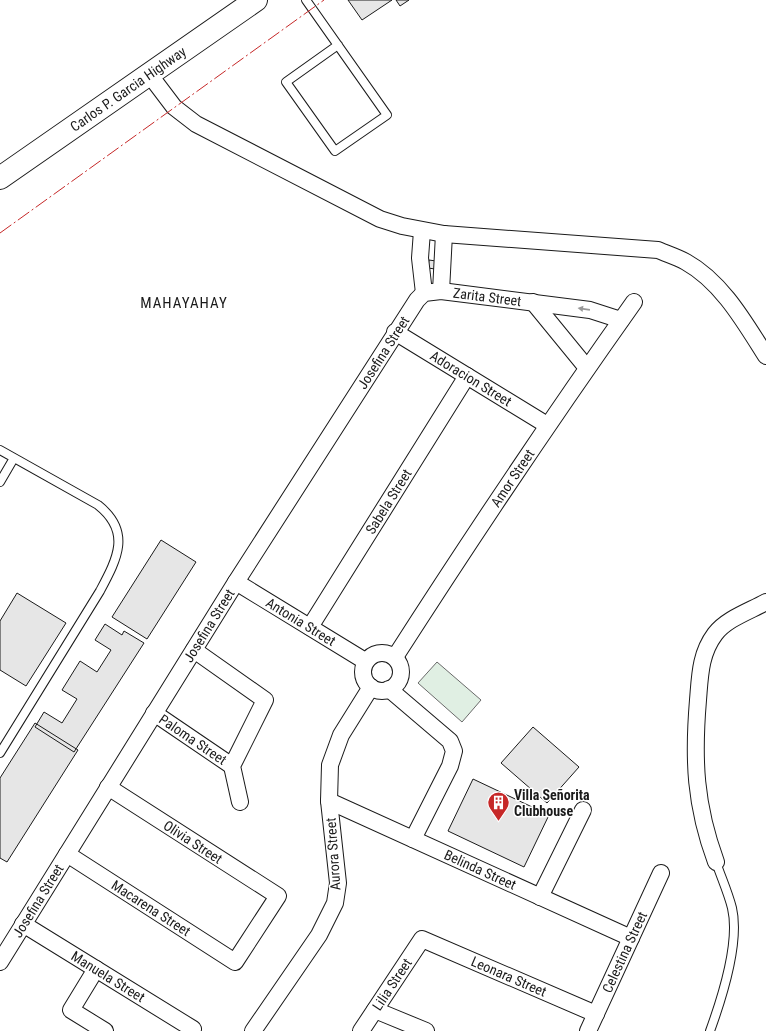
<svg xmlns="http://www.w3.org/2000/svg" width="766" height="1031" viewBox="0 0 766 1031" font-family="'Roboto Condensed',sans-serif">
	<style>
		.green { fill: #e0efe3; stroke: #6a6a6a }
		.building { fill: #e6e6e6; stroke: #1a1a1a }
		.lines { fill: none; stroke-linecap: round; stroke-linejoin: round }
		.lane-casing { stroke: #1a1a1a; stroke-width: 10 }
		.street-casing { stroke: #1a1a1a; stroke-width: 18 }
		.highway-casing { stroke: #1a1a1a; stroke-width: 24 }
		.lane { stroke: #fff; stroke-width: 8 }
		.street { stroke: #fff; stroke-width: 16 }
		.highway { stroke: #fff; stroke-width: 22 }
		.power { stroke: #c62828; stroke-width: 1; stroke-dasharray: 14 3 2 3; stroke-linecap: butt }
		.oneway { fill: #989898 }
		.labels { text-anchor: middle; stroke-width: 3; stroke-linejoin: round; paint-order: stroke }
		.street-label { font-size: 14px; fill: #1a1a1a; stroke: #fff }
		.poi-label { font-size: 14px; font-weight: bold; fill: #1a1a1a; stroke: #fff; text-anchor: start }
		.neighbourhood-label { font-size: 15px; letter-spacing: 1px; fill: #1a1a1a; stroke: #fff }
	</style>
	<rect width="100%" height="100%" fill="#fff"/>
	<path class="green" d="M437 662 481 700 462 722 418 683Z"/>
	<path class="building" d="M348 0H392L362 20Z
		M396 0H409L400 6Z
		M429 260 436 261 435 269 428 268Z
		M161 540 196 562 147 639 112 617Z
		M17 593 66 623 26 686 0 670V621Z
		M105 624 122 635 124 631 144 643 74 752 35 727 44 712 62 723 77 699 62 690 80 661 97 672 111 650 95 640Z
		M35 723 78 750 7 862 0 858V778Z
		M533 727 579 767 547 803 501 763Z
		M473 779 549 815 524 867 448 831Z"/>
	<g class="lines">
		<defs>
			<path id="lane" d="M306 0 387 115 335 151 286 82 338 45
				M0 450 98 505C132 532 117 559 100 591L0 753
				M0 482 14 458
				M710 1031C722 998 740 942 732 908 728 892 721 877 716 862"/>
			<g id="street">
				<path d="M149 74 174 107 196 124 380 219 402 226 444 234 658 250C667 254 677 257 686 262 722 282 745 323 766 356"/>
				<path d="M422 231 420 258 424 293"/>
				<path d="M441 291 444 234"/>
				<path d="M533 302 587 368"/>
				<path id="s1" d="M395 332 547 425"/>
				<path id="s2" d="M236 582 365 661"/>
				<path id="s3" d="M310 627 467 376"/>
				<path d="M194 650 265 700 232 766 240 802"/>
				<circle cx="382" cy="672" r="19"/>
				<path id="s4" d="M395 657C472 537 551 419 634 302"/>
				<path d="M389 689 450 741 454 751 450 766 413 839"/>
				<path id="s5" d="M154 713 232 766"/>
				<path id="s6" d="M329 801 631 938"/>
				<path id="s7" d="M67 854 235 962 278 896 108 787"/>
				<path d="M716 862C695 805 693 760 698 700 700 676 700 654 715 634 726 619 750 611 766 602"/>
				<path d="M540 897 583 810"/>
				<path id="s8" d="M23 924 193 1029 192 1031"/>
				<path id="s9" d="M0 962 236 582 417 300 424 293 441 291 590 310 621 320"/>
				<path d="M96 969 71 1010 105 1031"/>
				<path d="M375 1010 426 1031"/>
				<path d="M253 1031 319 935 335 903 338 883 329 801 330 765 341 735 371 687"/>
				<path id="s10" d="M361 1031 422 939 596 1014"/>
				<path id="s11" d="M588 1031 661 873"/>
			</g>
			<g id="highway">
				<path id="s12" d="M0 178 256 0"/>
			</g>
		</defs>
		<use href="#lane" class="lane-casing"/>
		<use href="#street" class="street-casing"/>
		<use href="#highway" class="highway-casing"/>
		<use href="#lane" class="lane"/>
		<use href="#street" class="street"/>
		<use href="#highway" class="highway"/>
		<path class="power" d="M0 233 324 0"/>
	</g>
	<defs><path id="oneway-solid" d="M-6-.8H1V-3.2L6.5 0L1 3.2V.8H-6Z"/></defs>
	<use class="oneway" href="#oneway-solid" transform="translate(584 309) rotate(-172)"/>
	<defs>
		<symbol id="building-pin" viewBox="-11 -11 22 30"><path d="M0 17L-7.5 6A9.5 9.5 0 1 1 7.5 6Z" fill="#c62828" stroke="#fff"/><path d="M-4-6H4V6H1V3H-1V6H-4ZM-2.5-4.3h1.7v1.8h-1.7ZM.8-4.3h1.7v1.8H.8ZM-2.5-1h1.7V.8h-1.7ZM.8-1h1.7V.8H.8Z" fill="#fff"/></symbol>
	</defs>
	<g fill-rule="evenodd">
		<use href="#building-pin" x="486" y="790" width="25" height="34"/>
	</g>
	<g class="labels">
		<g class="street-label">
			<text dy="5" stroke="none"><textPath href="#s12" startOffset="156">Carlos P. Garcia Highway</textPath></text>
			<text dy="5" stroke="none"><textPath href="#s9" startOffset="856">Zarita Street</textPath></text>
			<text dy="5" stroke="none"><textPath href="#s9" startOffset="720">Josefina Street</textPath></text>
			<text dy="5" stroke="none"><textPath href="#s1" startOffset="89">Adoracion Street</textPath></text>
			<text dy="5" stroke="none"><textPath href="#s4" startOffset="214">Amor Street</textPath></text>
			<text dy="5" stroke="none"><textPath href="#s3" startOffset="148">Sabela Street</textPath></text>
			<text dy="5" stroke="none"><textPath href="#s2" startOffset="76">Antonia Street</textPath></text>
			<text dy="5" stroke="none"><textPath href="#s9" startOffset="396">Josefina Street</textPath></text>
			<text dy="5" stroke="none"><textPath href="#s5" startOffset="47">Paloma Street</textPath></text>
			<text transform="translate(193 842) rotate(33)" y="5">Olivia Street</text>
			<text transform="translate(333 854) rotate(-94)" y="5">Aurora Street</text>
			<text dy="5" stroke="none"><textPath href="#s6" startOffset="166">Belinda Street</textPath></text>
			<text dy="5" stroke="none"><textPath href="#s9" startOffset="72">Josefina Street</textPath></text>
			<text dy="5" stroke="none"><textPath href="#s7" startOffset="100">Macarena Street</textPath></text>
			<text dy="5" stroke="none"><textPath href="#s11" startOffset="87">Celestina Street</textPath></text>
			<text dy="5" stroke="none"><textPath href="#s10" startOffset="205">Leonara Street</textPath></text>
			<text dy="5" stroke="none"><textPath href="#s8" startOffset="100">Manuela Street</textPath></text>
			<text dy="5" stroke="none"><textPath href="#s10" startOffset="56">Lilia Street</textPath></text>
		</g>
		<g class="poi-label">
			<text x="514" y="800">Villa Señorita<tspan x="514" dy="16">Clubhouse</tspan></text>
		</g>
		<g class="neighbourhood-label">
			<text x="184" y="308">MAHAYAHAY</text>
		</g>
	</g>
</svg>
